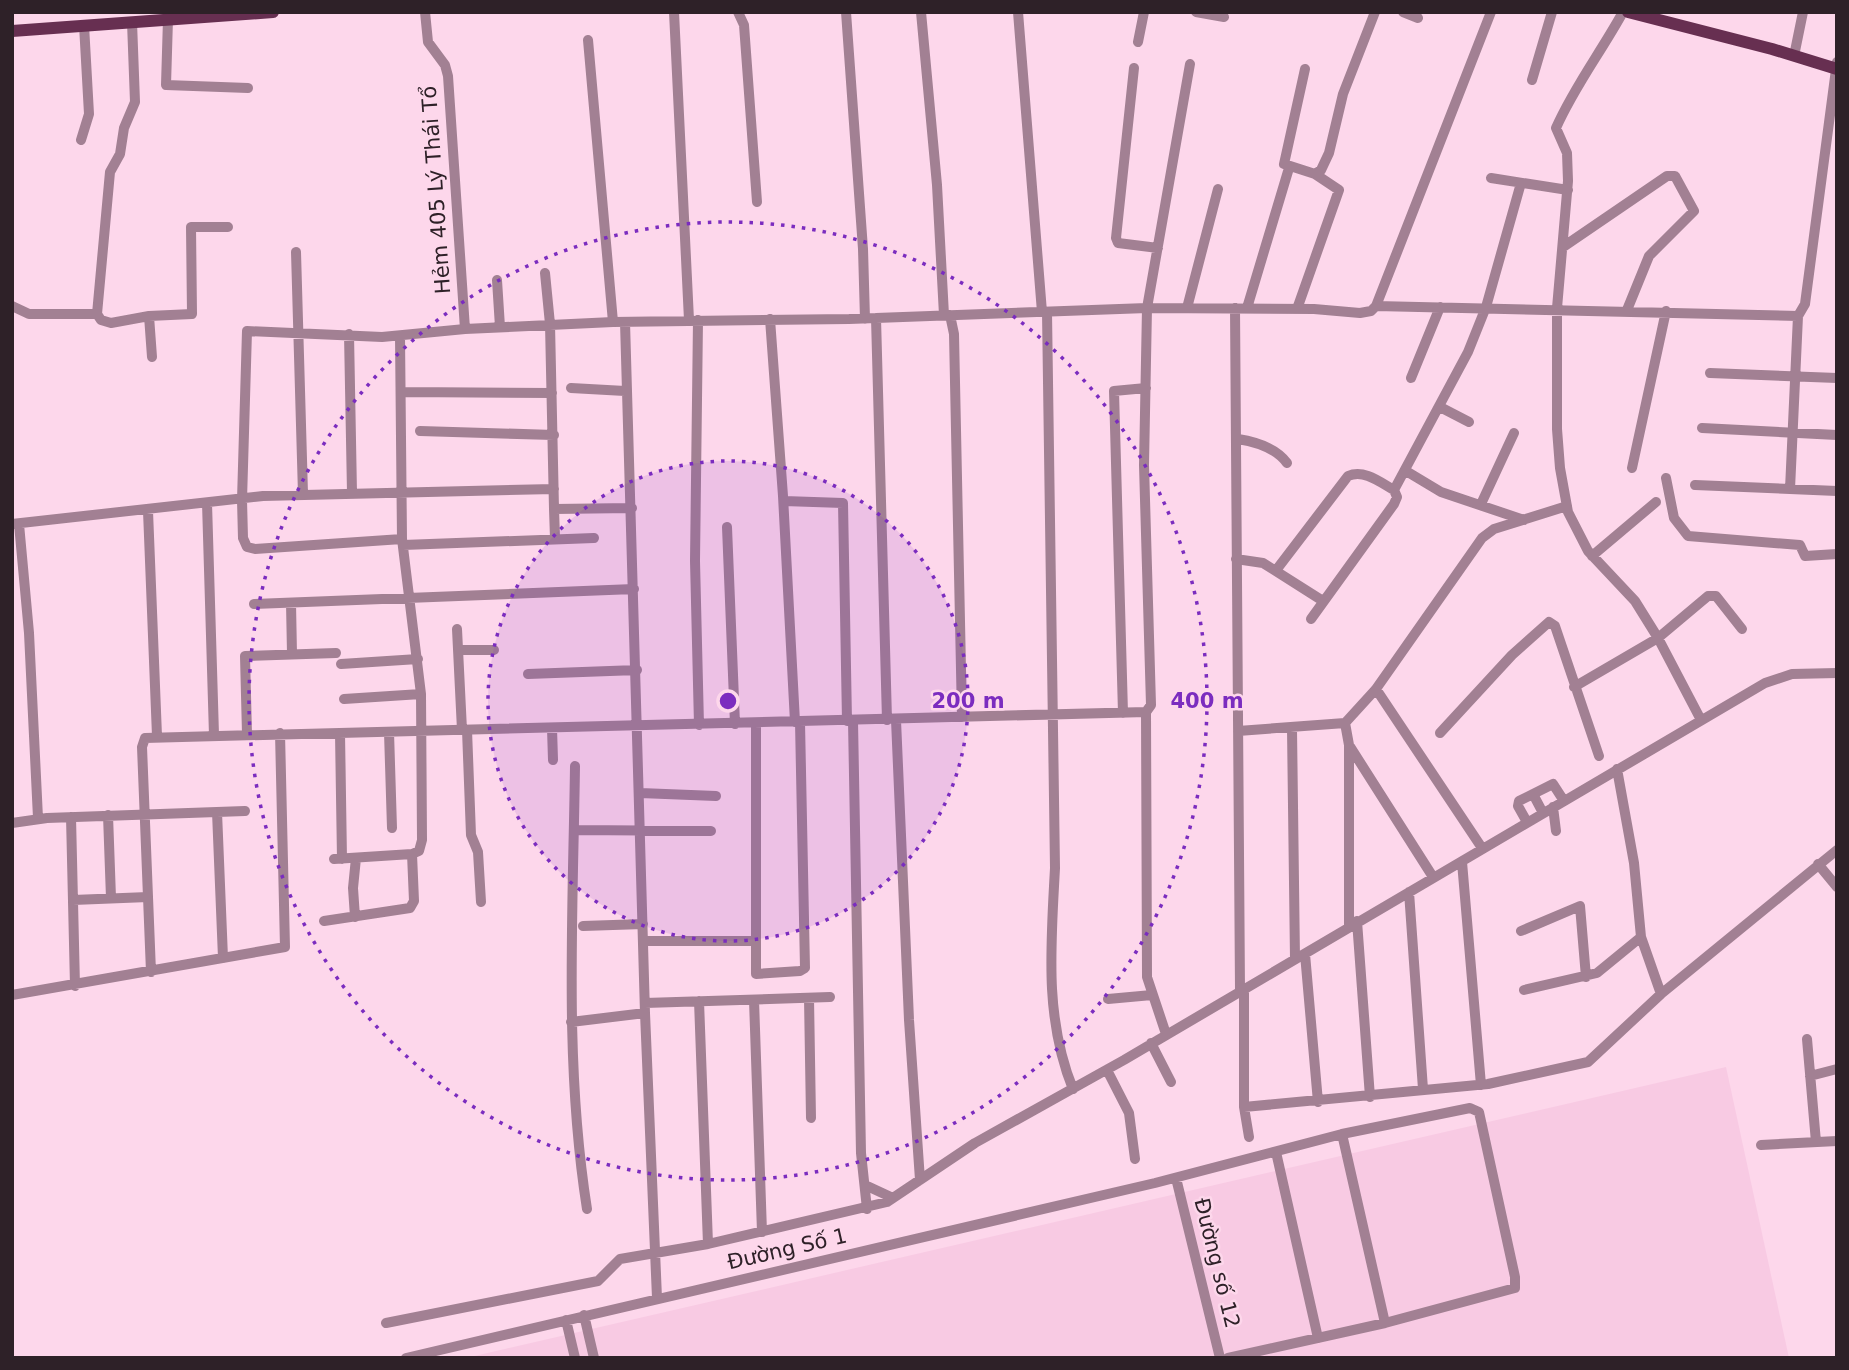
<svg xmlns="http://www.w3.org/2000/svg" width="1849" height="1370" viewBox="0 0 1849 1370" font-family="'DejaVu Sans',sans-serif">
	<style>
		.built { fill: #f8cae3 }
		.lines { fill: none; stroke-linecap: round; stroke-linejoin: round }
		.minor { stroke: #a28093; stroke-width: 10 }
		.major { stroke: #672f51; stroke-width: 12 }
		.ring { fill: none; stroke: #7b2cbf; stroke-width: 3.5; stroke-dasharray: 3.5 7 }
		.labels { text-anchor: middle; stroke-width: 5; stroke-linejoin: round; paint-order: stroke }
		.street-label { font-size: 21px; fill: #2e2128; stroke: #fdd7eb }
		.centre { fill: #7b2cbf; stroke: #fdd7eb; stroke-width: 3.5 }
		.ring-label { font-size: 21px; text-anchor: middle; font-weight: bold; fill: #7b2cbf; stroke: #fdd7eb; stroke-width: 5; stroke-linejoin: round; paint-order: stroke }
	</style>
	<rect width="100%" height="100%" fill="#fdd7eb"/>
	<path class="built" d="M1726 1067 1789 1358H466Z"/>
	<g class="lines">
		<path class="minor" d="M425 12 428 42 445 65 448 76 465 329
			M674 12 689 320
			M738 12 744 25 757 202
			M846 12 863 249 865 319
			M921 12 937 185 944 315
			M1018 12 1042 312
			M1196 12 1224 17
			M1403 12 1418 18
			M1623 12C1601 52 1574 87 1556 128L1567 153 1568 181 1557 308V429L1560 468 1568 512 1588 551 1635 601 1658 638 1701 720
			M168 19 166 85 248 88
			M588 40 613 322
			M1138 42 1144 12
			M1794 56 1803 12
			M1134 68 1116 238 1118 243 1158 248
			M1532 80 1552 12
			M81 140 89 114 84 25
			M1315 174 1321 170 1329 153 1343 94 1375 12
			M1491 178 1568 190
			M1563 247 1667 176H1675L1694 211 1649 256 1627 310
			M296 252 303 494
			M545 273 550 324 554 509 632 508
			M497 280 500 327
			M12 306 29 314H97L101 320 111 323 149 316 192 314 191 227H228
			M1376 306 1491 12
			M1187 308 1218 189
			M1235 308 1240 990
			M1247 308 1289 168
			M1297 309 1339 190 1315 174 1284 164 1305 69
			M1047 312 1055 868C1051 944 1044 1018 1073 1089
			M97 314 110 172 120 154 124 128 135 102 132 22
			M950 315 954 334 962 717
			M149 316 152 357
			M876 318 887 720
			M770 319 783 496 795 722
			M698 320 695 561 699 725
			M625 322 645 1013 657 1298
			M349 334 352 493
			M1710 373 1837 378
			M1411 378 1440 307
			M571 388 625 391
			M403 392 552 393
			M1440 407 1469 422
			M1702 428 1837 435
			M420 431 554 435
			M1238 439C1257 442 1276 448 1287 463
			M1632 468 1666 311
			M1406 471 1441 492 1524 520
			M1666 478 1674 518 1688 536 1800 545 1805 556 1837 554
			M1695 485 1837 491
			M1790 489 1798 316
			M784 501 843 503 847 721
			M207 503 214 735
			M1481 504 1514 433
			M554 509 555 538
			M148 511 157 736
			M12 524 263 496 554 489
			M19 524 29 633 38 818
			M727 527 735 724
			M402 539 255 549 247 547 243 538 242 500 247 331 382 337 465 329 613 322 849 319 1147 308 1314 309 1360 313 1371 311 1376 306 1798 316 1805 304 1837 62
			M403 545 594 538
			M1592 556 1656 502
			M1236 559 1263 563 1323 601
			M1277 569 1348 476C1364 469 1380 482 1394 490
			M291 603 292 654
			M254 604 634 589
			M1311 619 1394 504 1397 497 1394 490 1468 352 1486 307 1521 183
			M457 629 462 730
			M458 650H494
			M341 664 418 659
			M528 674 637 670
			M1574 687 1658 638 1708 596H1716L1742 629
			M1376 689 1482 848
			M344 699 421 694
			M1123 713 1114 391 1146 388
			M896 720 909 1020 920 1180
			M853 721 861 1153 867 1209
			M756 723V974L800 971 805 968 800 722
			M1345 723 1349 745V926
			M552 728 553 760
			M1292 729 1295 959
			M467 730 471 835 478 852 481 902
			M1238 731 1345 723 1376 689 1482 538 1494 529 1567 506
			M389 732 392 828
			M340 733 342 859
			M1440 733 1512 655 1549 622 1555 626 1599 756
			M247 734 245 656 336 653
			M1349 745 1433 877
			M575 766C573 914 564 1063 587 1209
			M1617 769 1634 863 1641 937 1661 994
			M640 793 716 796
			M1533 794 1543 813
			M1553 807 1556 831
			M217 812 223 958
			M108 815 111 898
			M71 817 75 986
			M1527 822 1518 806 1519 801 1553 784 1564 801
			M12 823 47 818 245 811
			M574 830 711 831
			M334 859 412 854
			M1462 862 1481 1085
			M1818 864 1837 887
			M1409 892 1423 1089
			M73 900 148 897
			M355 917 353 888 356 858
			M324 921 410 908 414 901 412 854 419 851 422 840 421 694 402 539 400 336
			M1357 921 1370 1097
			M583 926 643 924
			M1521 931 1580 906 1586 977
			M643 941H754
			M1305 954 1318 1102
			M151 972 142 747 145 738 1146 712
			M1244 988V1107L1249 1137
			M1524 990 1597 973 1641 937
			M12 995 285 947 280 733
			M809 998 811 1118
			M1108 999 1152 995
			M754 1000 762 1232
			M699 1001 708 1244
			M645 1003 830 997
			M571 1022 645 1013
			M1166 1034 1147 977 1146 712 1151 705 1144 465 1147 308 1190 64
			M1807 1039 1816 1142
			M1151 1043 1171 1082
			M1107 1070 1129 1113 1135 1159
			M1810 1076 1837 1069
			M1244 1107 1488 1084 1588 1062 1661 994 1837 850
			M1342 1134 1385 1323
			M1761 1145 1837 1141
			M1276 1152 1318 1338
			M1176 1178 1220 1358
			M865 1185 893 1198
			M584 1315 594 1358
			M566 1320 575 1358
			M386 1323 598 1281 620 1259 708 1244 887 1202 975 1143 1124 1060 1765 683 1792 674 1837 673
			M406 1358 1155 1183 1342 1134 1470 1108 1479 1112 1515 1277V1288L1385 1323 1228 1358"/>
		<path class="major" d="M1628 12 1772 49 1837 69
			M12 31 273 12"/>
	</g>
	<circle cx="728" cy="701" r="240" fill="#7b2cbf" fill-opacity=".12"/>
	<g class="ring">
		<circle cx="728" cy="701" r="240"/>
		<circle cx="728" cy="701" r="479"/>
	</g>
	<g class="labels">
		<g class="street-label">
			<text transform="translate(436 190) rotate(-94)" y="7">Hẻm 405 Lý Thái Tổ</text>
			<text transform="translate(787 1249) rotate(-13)" y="7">Đường Số 1</text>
			<text transform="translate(1217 1263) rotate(76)" y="7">Đường số 12</text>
		</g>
	</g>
	<circle cx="728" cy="701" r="10" class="centre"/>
	<g class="ring-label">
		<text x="968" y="708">200 m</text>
		<text x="1207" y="708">400 m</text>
	</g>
	<rect width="1849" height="1370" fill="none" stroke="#2e2128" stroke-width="28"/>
</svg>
